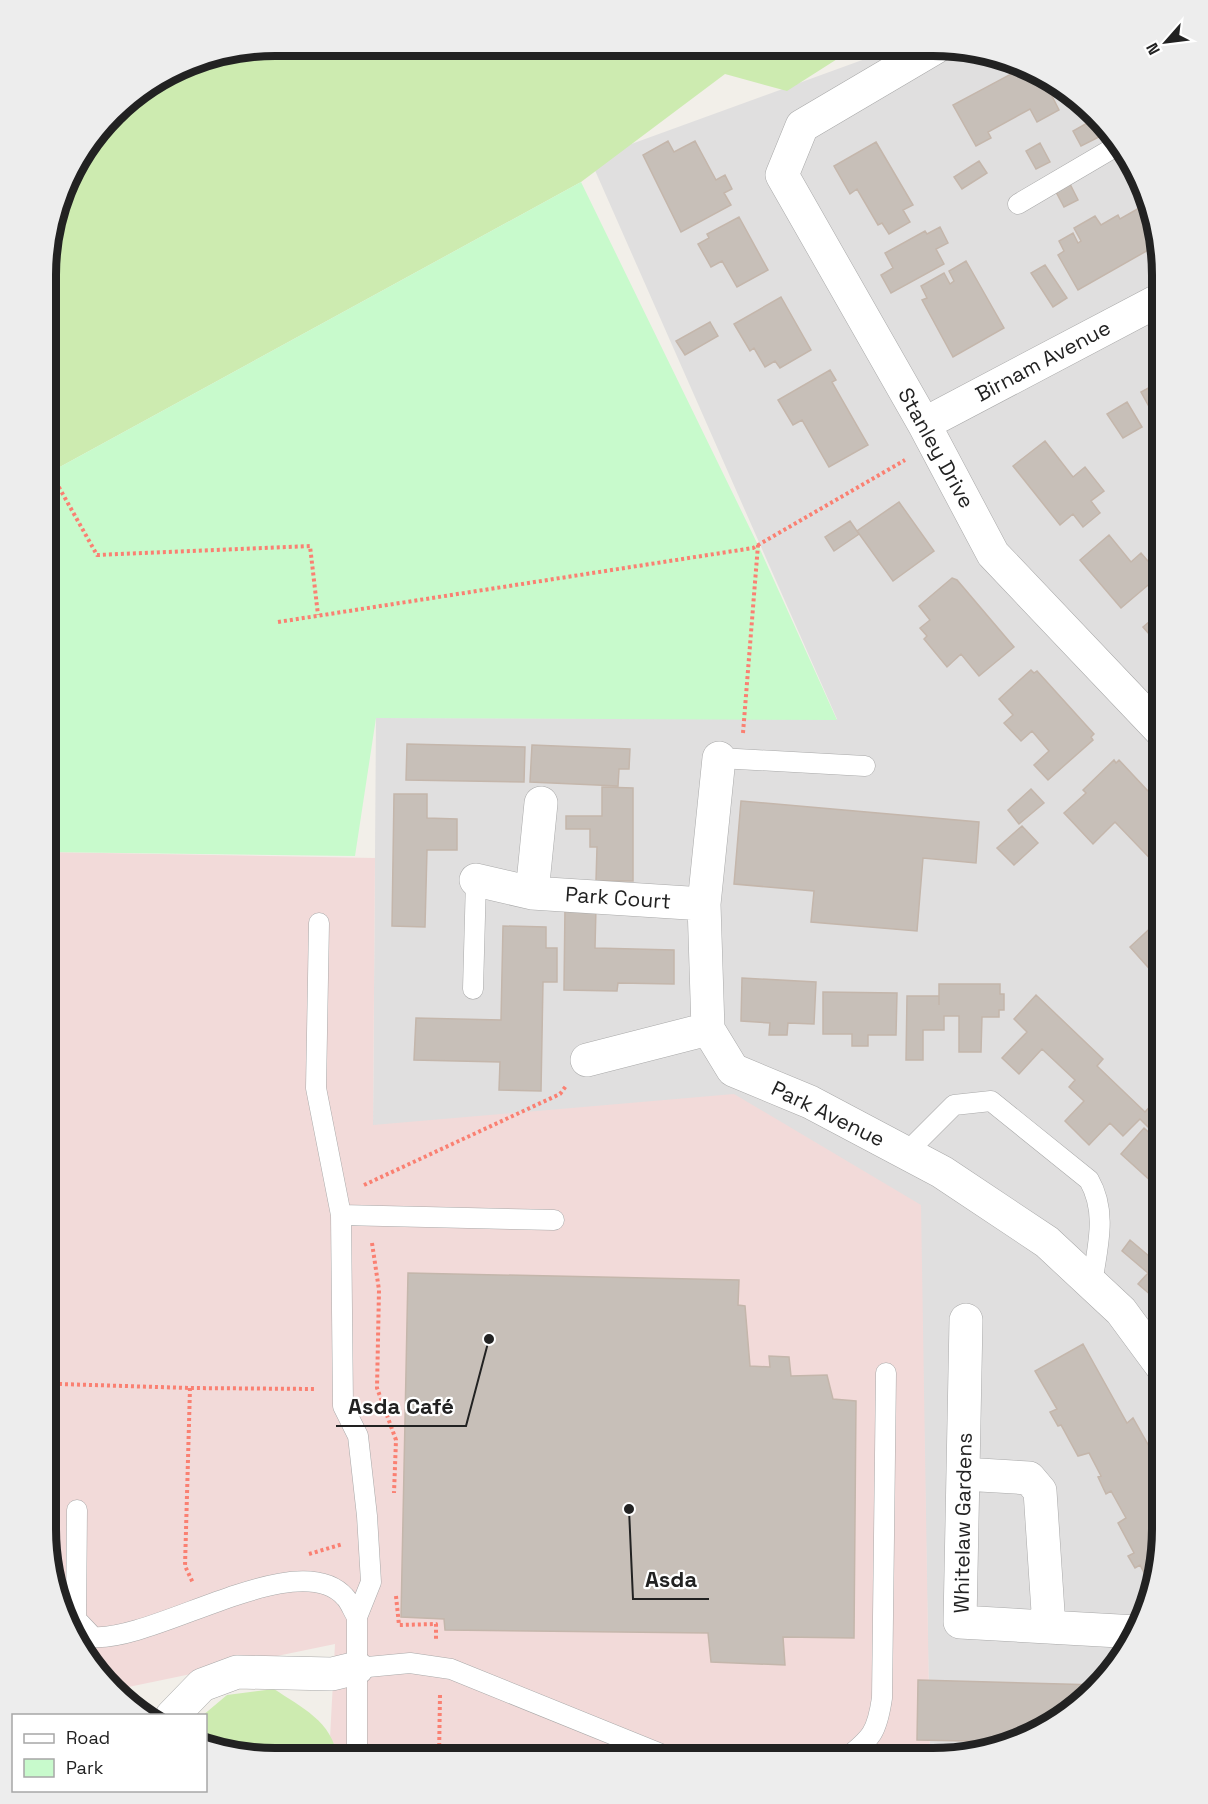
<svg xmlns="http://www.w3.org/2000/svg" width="1208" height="1804" viewBox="0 0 1208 1804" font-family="'Space Grotesk',sans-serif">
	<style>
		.residential { fill: #e0dfdf }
		.commercial { fill: #f2dad9 }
		.grass { fill: #cdebb0 }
		.park { fill: #c8facc }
		.building { fill: #c7bfb8; stroke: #c4b6ab; stroke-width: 1.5 }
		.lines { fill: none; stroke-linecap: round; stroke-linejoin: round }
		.service-casing { stroke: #a9a9a9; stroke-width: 21 }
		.minor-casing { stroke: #a9a9a9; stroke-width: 34 }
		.path { stroke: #fa8072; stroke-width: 4; stroke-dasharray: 3 3; stroke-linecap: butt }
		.service { stroke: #fff; stroke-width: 20 }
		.minor { stroke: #fff; stroke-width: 33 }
		.labels { text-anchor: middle; stroke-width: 4.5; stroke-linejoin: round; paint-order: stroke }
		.street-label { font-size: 21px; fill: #222; stroke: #fff }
		.rim { fill: none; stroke: #222; stroke-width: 8 }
		.leader { fill: none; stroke: #222; stroke-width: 2 }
		.callout-dot { fill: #222; stroke: #fff; stroke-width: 2 }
		.callout-label { font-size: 22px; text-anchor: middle; font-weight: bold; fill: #222; stroke: #fff; stroke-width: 4.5; stroke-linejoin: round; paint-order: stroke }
	</style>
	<rect width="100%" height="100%" fill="#f2efe9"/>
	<path class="residential" d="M898 47H963L1021 62 1073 92 1115 135 1145 187 1163 275 1162 1544 1151 1603 1124 1657 1073 1711 1021 1741 933 1759H930L920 1205 373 1125 376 718 837 719 590 159Z"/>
	<path class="commercial" d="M46 852 375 858 373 1125 734 1094 921 1205 930 1759 329 1757 335 1644 114 1690 93 1669 63 1617 45 1529Z"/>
	<path class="grass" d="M275 45 856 47 787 91 725 74 581 182 47 474V245L76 160 124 102 201 57Z
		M274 1689C301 1707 333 1722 337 1757H245L206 1746V1716H202L227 1695Z"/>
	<path class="park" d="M581 182 758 545 837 720 376 718 355 856 46 852 49 807 46 798 47 474Z"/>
	<path class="building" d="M1026 66 1065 88 1052 96 1059 110 1037 122 1030 109 988 132 991 138 976 146 953 105Z
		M1096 118 1105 134 1081 146 1073 131Z
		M668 141 674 152 695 141 716 180 725 175 732 189 724 193 731 205 681 232 643 155Z
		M876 142 913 205 903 210 910 222 889 234 882 223 878 225 857 189 850 194 834 166Z
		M1040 143 1050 162 1036 169 1026 151Z
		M979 161 987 173 962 189 954 177Z
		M1069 182 1078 200 1064 207 1055 190Z
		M1148 203 1157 245 1078 290 1058 255 1064 251 1059 241 1073 233 1078 243 1081 241 1074 228 1095 216 1101 225 1118 215 1120 219Z
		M739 217 768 270 737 287 722 261 711 267 698 244 709 238 707 234Z
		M940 227 948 243 936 249 944 264 891 293 881 275 893 268 885 253 925 231 927 234Z
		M966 261 1004 328 953 357 922 300 927 298 921 286 944 273 950 284 954 281 949 271Z
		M1045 265 1067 298 1053 307 1031 273Z
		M781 297 811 350 780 368 775 361 765 367 754 348 750 351 734 324Z
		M710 322 718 336 685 355 676 341Z
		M830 370 836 380 832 382 868 445 829 467 802 420 793 425 778 400Z
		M1163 380V432L1141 392Z
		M1127 402 1142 427 1123 438 1107 414Z
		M1045 441 1073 477 1085 467 1104 491 1091 501 1100 513 1083 527 1073 514 1060 525 1013 466Z
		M899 502 934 551 893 581 857 531Z
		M850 521 859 534 834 551 825 537Z
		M1109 535 1131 562 1141 553 1160 575 1121 608 1080 560Z
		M952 578 957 580 1014 647 979 676 961 654 947 667 924 639 927 636 920 628 930 620 919 606Z
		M1163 610V650L1143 627Z
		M1031 670 1034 673 1037 671 1094 734 1091 737 1093 740 1048 780 1034 765 1049 751 1032 731 1021 741 1004 723 1013 715 999 699Z
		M407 744 525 747 524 782 406 780Z
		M532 745 630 749 629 769H619L618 786 530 782Z
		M1114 760 1116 763 1119 760 1163 807V872L1115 822 1093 844 1064 813 1086 793 1083 790Z
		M602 787 633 788V881H596L597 847H590V829H566V816H602Z
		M1031 789 1044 803 1019 824 1008 810Z
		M394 794H427V818L457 819V850H427L425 927 392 926Z
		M741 801 979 822 976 863 923 858 917 931 811 922 814 891 734 884Z
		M1022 826 1038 843 1014 865 997 848Z
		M565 906 596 907 595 948 674 950V984L618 983 617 991 564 990Z
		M1158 921 1163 926V984L1130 947Z
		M503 926 546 927V948H557V982H543L541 1091 499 1090 500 1062 414 1060 416 1018 501 1020Z
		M742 978 816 982 814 1024 788 1023 787 1035H769L770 1023 741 1021Z
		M939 984H1000V994H1004V1010H999V1017H982L981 1052H959V1016H944V1030H923V1060H906L907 996H939V1005Z
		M823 992 897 993 896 1035H868V1046H852V1034H823Z
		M1036 995 1103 1059 1097 1066 1145 1112 1154 1102 1163 1111V1120L1152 1131 1140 1119 1123 1136 1110 1123 1089 1145 1065 1121 1084 1101 1069 1087 1075 1080 1042 1049 1019 1074 1002 1058 1027 1032 1014 1019Z
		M1144 1128 1163 1145V1192L1121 1154Z
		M1130 1240 1156 1262 1163 1254V1300L1160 1303 1138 1284 1148 1273 1122 1251Z
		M408 1273 739 1280 738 1305 745 1306 750 1366 770 1367 769 1356 789 1357 791 1376 827 1375 833 1399 856 1401 854 1638 783 1637 785 1665 711 1662 708 1633 445 1630 444 1619 401 1617Z
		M1083 1344 1127 1423 1133 1418 1163 1471 1162 1544 1153 1590 1140 1565 1135 1568 1128 1556 1134 1553 1118 1523 1126 1518 1111 1491 1106 1494 1098 1477 1101 1476 1089 1453 1078 1456 1061 1425 1058 1426 1050 1412 1057 1409 1035 1371Z
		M918 1680 1098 1685 1073 1711 1016 1742 917 1740Z"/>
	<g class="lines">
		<defs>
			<path id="service" d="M1018 204 1120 144
				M719 758 865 766
				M319 923 316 1088 341 1215 343 1406 358 1436 367 1516 371 1582 357 1617V1757
				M473 989 476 880
				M906 1153 954 1105 991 1101 1089 1180C1108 1213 1097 1248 1092 1284
				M341 1215 554 1220
				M77 1510 76 1619 93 1637C155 1642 298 1544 345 1597 350 1602 353 1611 357 1617
				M357 1668 410 1663 451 1669 666 1756 679 1758
				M845 1759C872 1738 877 1732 882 1698L886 1373"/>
			<path id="minor" d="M936 47 802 126 782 175 924 424 993 554 1163 733
				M924 424 1163 298
				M719 758 704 904 708 1029 733 1070 810 1102 942 1172 1047 1242 1121 1311 1163 1368
				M476 880 532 893 704 904
				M532 893 541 803
				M587 1060 708 1029
				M966 1320 960 1622 1137 1632
				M963 1474 1029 1478 1040 1491 1049 1627
				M172 1716 202 1685 237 1672 332 1674 357 1668"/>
		</defs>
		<use href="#service" class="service-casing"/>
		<use href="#minor" class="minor-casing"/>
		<path class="path" d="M47 466 97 555 310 546 318 615
			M278 622 753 548 905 460
			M743 733 758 545
			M364 1185 560 1094 566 1086
			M372 1243 379 1290 377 1388 396 1440 394 1493
			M59 1384 190 1388 316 1389
			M190 1388 185 1566 193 1583
			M309 1554 343 1544
			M396 1596 399 1625 436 1624V1640
			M439 1758 440 1695"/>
		<use href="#service" class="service"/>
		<use href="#minor" class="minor"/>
	</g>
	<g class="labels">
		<g class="street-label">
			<text transform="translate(1043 361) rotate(-28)" y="7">Birnam Avenue</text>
			<text transform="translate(936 448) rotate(61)" y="7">Stanley Drive</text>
			<text transform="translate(618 898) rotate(4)" y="7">Park Court</text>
			<text transform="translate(828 1114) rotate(26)" y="7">Park Avenue</text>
			<text transform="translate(963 1523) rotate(-89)" y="7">Whitelaw Gardens</text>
		</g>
	</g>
	<path d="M0 0H1208V1804H0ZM275 56H933A219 219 0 0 1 1152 275V1529A219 219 0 0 1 933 1748H275A219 219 0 0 1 56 1529V275A219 219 0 0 1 275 56Z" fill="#ededed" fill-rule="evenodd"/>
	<path class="rim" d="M275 56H933A219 219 0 0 1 1152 275V1529A219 219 0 0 1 933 1748H275A219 219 0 0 1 56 1529V275A219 219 0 0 1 275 56Z"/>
	<path class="leader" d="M489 1339L466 1426H336M629 1509L633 1599H709"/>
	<g class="callout-dot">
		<circle cx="489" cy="1339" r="6"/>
		<circle cx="629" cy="1509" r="6"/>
	</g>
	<g class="callout-label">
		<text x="401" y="1414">Asda Café</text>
		<text x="671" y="1587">Asda</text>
	</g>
	<rect x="12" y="1714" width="195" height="78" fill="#ffffff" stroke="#a7a7a7" stroke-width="1.5"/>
	<rect x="24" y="1734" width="30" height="9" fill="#ffffff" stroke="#a7a7a7" stroke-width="1.5"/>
	<text x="66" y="1744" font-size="18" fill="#222222">Road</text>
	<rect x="24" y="1759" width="30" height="18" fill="#c8facc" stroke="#a7a7a7" stroke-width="1.5"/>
	<text x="66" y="1774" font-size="18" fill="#222222">Park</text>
	<g transform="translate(1166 42) rotate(242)" stroke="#ffffff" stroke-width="4.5" paint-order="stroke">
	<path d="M0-4.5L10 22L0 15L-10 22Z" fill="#222222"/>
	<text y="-9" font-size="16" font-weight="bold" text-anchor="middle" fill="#222222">N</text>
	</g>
</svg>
